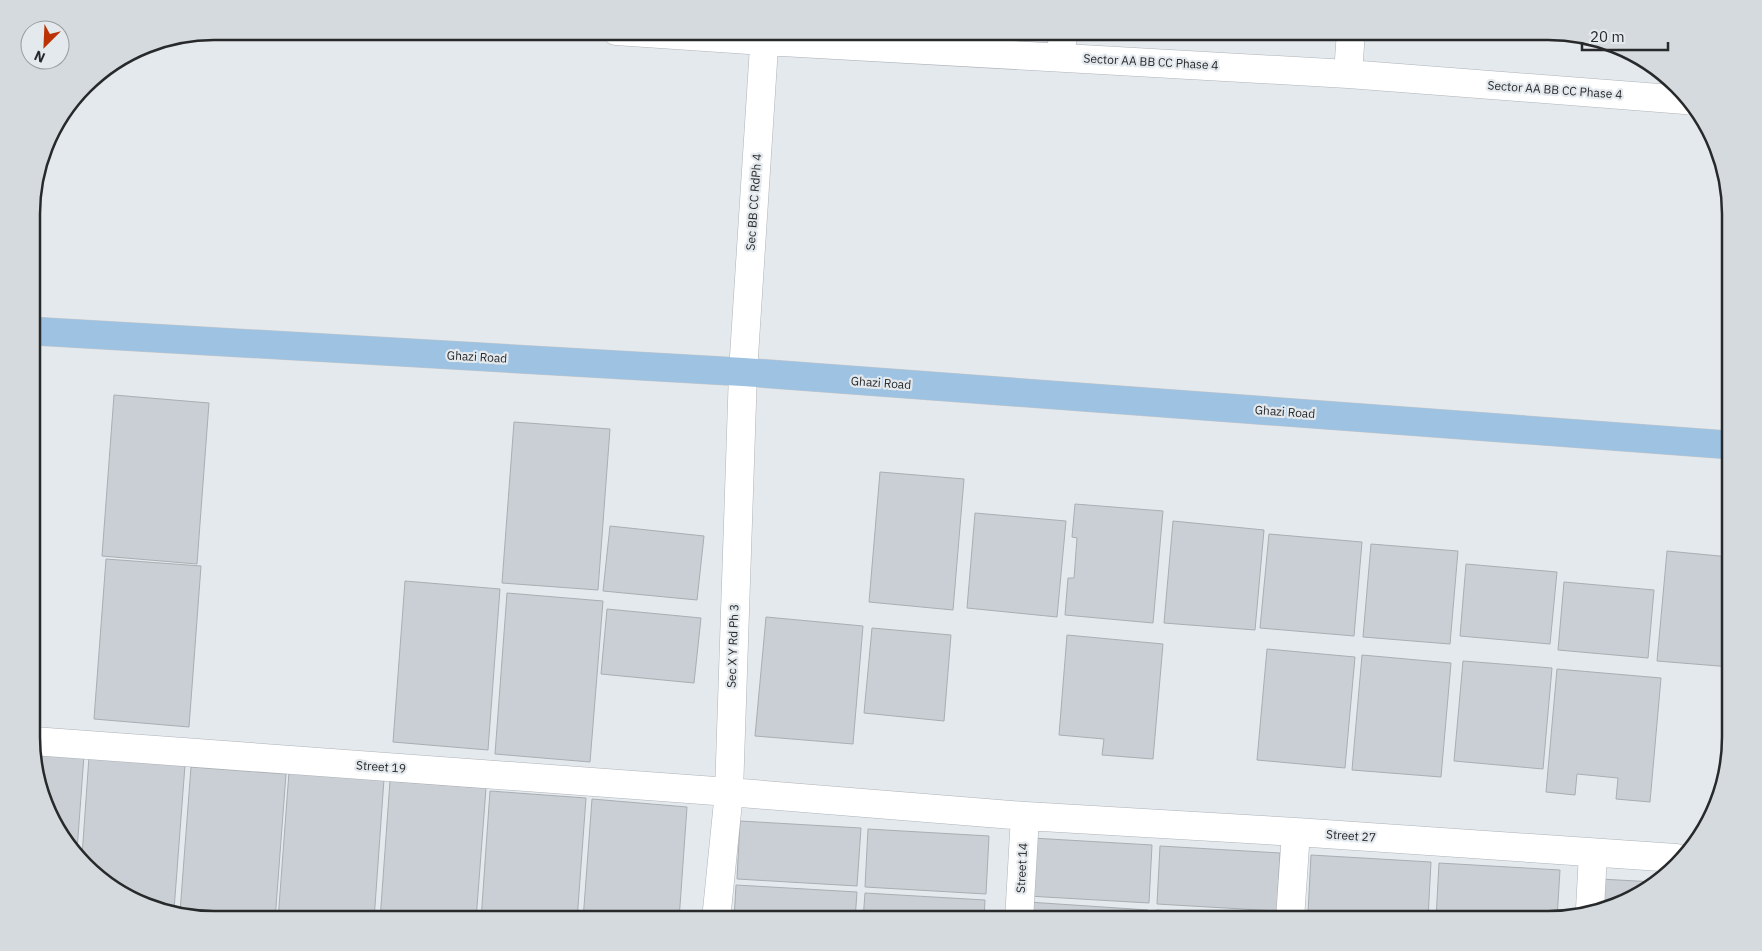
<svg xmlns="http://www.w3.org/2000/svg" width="1762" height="951" viewBox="0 0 1762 951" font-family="'IBM Plex Sans',sans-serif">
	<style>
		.building { fill: #c9cfd4; stroke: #a9aeb3 }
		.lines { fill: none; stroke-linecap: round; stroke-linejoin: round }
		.minor-casing { stroke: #aeb3b8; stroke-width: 29 }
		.major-casing { stroke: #c7c7c8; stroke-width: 29 }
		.minor { stroke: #fff; stroke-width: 28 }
		.major { stroke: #9dc2e2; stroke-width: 28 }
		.labels { text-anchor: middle; stroke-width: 4.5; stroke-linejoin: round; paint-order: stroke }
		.street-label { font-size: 12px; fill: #27292a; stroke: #e4e9ee }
		.rim { fill: none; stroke: #27292a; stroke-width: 2.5 }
	</style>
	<rect width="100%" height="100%" fill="#e4e9ee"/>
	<path class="building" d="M114 395 209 403 197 564 102 556Z
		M514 422 610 429 598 590 502 583Z
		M880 472 964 479 953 610 869 602Z
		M1075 504 1163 511 1153 623 1065 615 1068 578H1074L1077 538 1072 537Z
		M975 513 1066 521 1057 617 967 608Z
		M1173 521 1264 530 1255 630 1164 623Z
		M610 526 704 536 697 600 603 591Z
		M1269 534 1362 542 1354 636 1260 628Z
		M1371 544 1458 551 1450 644 1363 637Z
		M1667 551 1730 557 1731 667 1657 661Z
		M106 559 201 566 189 727 94 719Z
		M1466 564 1557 572 1550 644 1460 636Z
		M405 581 500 589 488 750 393 742Z
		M1564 582 1654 590 1648 658 1558 650Z
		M507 593 603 601 590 762 495 754Z
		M607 609 701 618 694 683 601 674Z
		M766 617 863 626 853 744 755 736Z
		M872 628 951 635 944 721 864 713Z
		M1067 635 1163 644 1153 759 1102 755 1104 739 1059 735Z
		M1267 649 1355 657 1345 768 1257 760Z
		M1362 655 1451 663 1441 777 1352 770Z
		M1463 661 1552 668 1543 769 1454 761Z
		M1557 669 1661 678 1650 802 1616 799 1618 778 1577 774 1575 795 1546 792Z
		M33 751 84 755 77 851 62 839 33 761Z
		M89 757 185 765 174 910 133 901 82 856Z
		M191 767 286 774 275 920H214L180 912Z
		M289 772 384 779 374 920H278Z
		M390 781 486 788 476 920H380Z
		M490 791 586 798 577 920H481Z
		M592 799 687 807 679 920H583Z
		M740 821 861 828 857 886 737 879Z
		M868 829 989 836 986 894 865 887Z
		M1032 838 1152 845 1149 903 1028 896Z
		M1160 846 1280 853 1277 911 1157 904Z
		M1311 855 1431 862 1428 919 1308 913Z
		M1439 863 1560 870 1557 919H1436Z
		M1600 879 1655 882 1649 889 1599 906Z
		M736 885 857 892 855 920H734Z
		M865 893 985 900 984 920H863Z
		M1028 902 1148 910V919L1027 920Z
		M1156 910 1277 918V919H1156Z"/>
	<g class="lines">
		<defs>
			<path id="minor" d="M616 31 764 41 1348 74 1685 100
				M1061 57 1063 31
				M1348 74 1351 31
				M33 741 729 792 1025 816 1296 832 1676 858
				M1590 909 1593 853
				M1290 919 1296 832
				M716 920 729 792 743 372 765 31
				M1019 920 1025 816"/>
			<path id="major" d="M32 331 743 372 1730 445"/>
		</defs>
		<use href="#minor" class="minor-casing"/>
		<use href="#major" class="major-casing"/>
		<use href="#minor" class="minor"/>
		<use href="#major" class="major"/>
	</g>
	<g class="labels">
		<g class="street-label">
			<text transform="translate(1151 62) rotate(3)" y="4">Sector AA BB CC Phase 4</text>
			<text transform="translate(1555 90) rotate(4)" y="4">Sector AA BB CC Phase 4</text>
			<text transform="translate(754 202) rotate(-86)" y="4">Sec BB CC RdPh 4</text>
			<text transform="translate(477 357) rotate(3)" y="4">Ghazi Road</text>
			<text transform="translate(881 383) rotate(4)" y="4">Ghazi Road</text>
			<text transform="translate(1285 412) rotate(4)" y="4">Ghazi Road</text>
			<text transform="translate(733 646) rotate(-88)" y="4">Sec X Y Rd Ph 3</text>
			<text transform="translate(381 767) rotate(4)" y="4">Street 19</text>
			<text transform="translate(1351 836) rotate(4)" y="4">Street 27</text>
			<text transform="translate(1022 868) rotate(-87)" y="4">Street 14</text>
		</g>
	</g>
	<path d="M0 0H1762V951H0ZM214 40H1548A174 174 0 0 1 1722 214V737A174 174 0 0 1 1548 911H214A174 174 0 0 1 40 737V214A174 174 0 0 1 214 40Z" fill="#d5dade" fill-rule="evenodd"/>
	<path class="rim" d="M214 40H1548A174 174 0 0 1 1722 214V737A174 174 0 0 1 1548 911H214A174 174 0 0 1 40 737V214A174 174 0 0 1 214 40Z"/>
	<g transform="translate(45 45) rotate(204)"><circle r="24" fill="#e4e9ee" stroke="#989ca0"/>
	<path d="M0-4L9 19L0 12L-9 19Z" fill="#bb3203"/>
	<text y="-8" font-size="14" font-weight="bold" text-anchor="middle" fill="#27292a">N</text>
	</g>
	<path d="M1582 42v8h86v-8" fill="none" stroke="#27292a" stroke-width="2.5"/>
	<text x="1590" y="42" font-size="15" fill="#27292a" stroke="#e4e9ee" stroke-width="4" paint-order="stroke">20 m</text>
</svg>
